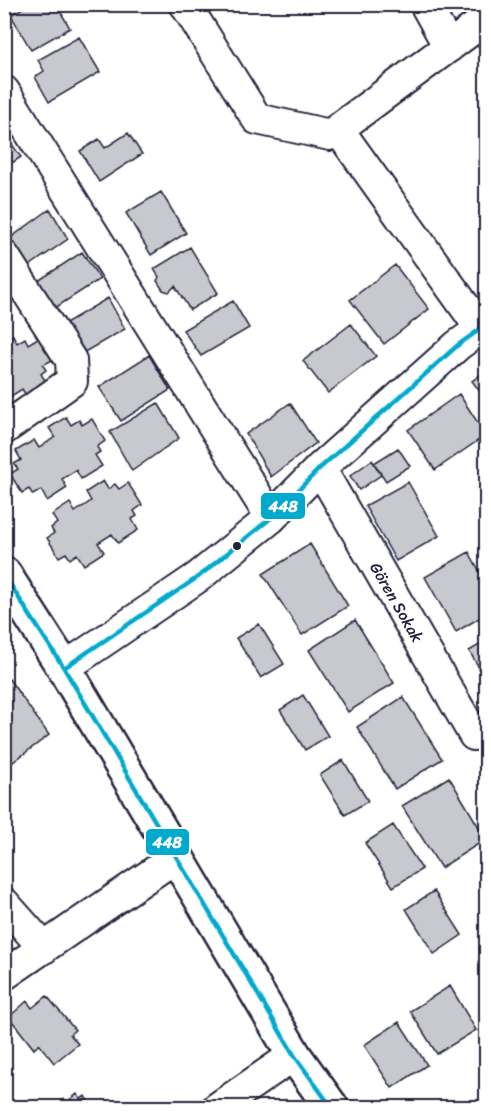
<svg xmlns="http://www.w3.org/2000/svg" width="491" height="1112" viewBox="0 0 491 1112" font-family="Sriracha,sans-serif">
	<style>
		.building { fill: #c8c8cf; stroke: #22223b; stroke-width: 1.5 }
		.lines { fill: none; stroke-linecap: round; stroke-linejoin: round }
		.minor-casing { stroke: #22223b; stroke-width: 34 }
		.major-casing { stroke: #22223b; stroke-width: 38 }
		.minor { stroke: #fff; stroke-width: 30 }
		.major { stroke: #fff; stroke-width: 33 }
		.bus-1-casing { stroke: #fff; stroke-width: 9 }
		.bus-1 { stroke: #00a9ce; stroke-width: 4.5 }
		.bus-dot { fill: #22223b; stroke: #fff; stroke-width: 2 }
		.labels { text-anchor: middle; stroke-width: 5; stroke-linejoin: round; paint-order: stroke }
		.street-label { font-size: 16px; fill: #22223b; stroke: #fff }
		.line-badge { stroke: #fff; stroke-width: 2 }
		.badge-label { font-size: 16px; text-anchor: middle; font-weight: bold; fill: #fff }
	</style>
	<rect width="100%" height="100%" fill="#fff"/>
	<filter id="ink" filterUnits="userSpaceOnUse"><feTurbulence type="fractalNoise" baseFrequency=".0167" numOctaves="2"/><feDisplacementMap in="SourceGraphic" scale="12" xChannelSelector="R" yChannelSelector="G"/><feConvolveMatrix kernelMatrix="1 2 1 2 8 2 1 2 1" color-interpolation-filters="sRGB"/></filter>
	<g filter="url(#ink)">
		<path class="building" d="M29 4H56L70 28 31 50 11 15Z
			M79 37 100 72 49 102 35 77 44 71 38 60Z
			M486 119V133L480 124Z
			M4 133 21 157 4 168Z
			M128 133 142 154 99 182 80 151 99 139 105 148Z
			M161 192 186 233 151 255 126 213Z
			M50 209 68 239 28 267 9 239Z
			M190 247 218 293 190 310 175 286 169 292 163 290 157 281 159 277 154 269Z
			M82 252 100 279 55 308 38 281Z
			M395 265 429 309 384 344 350 300Z
			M108 298 125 329 81 354 64 324Z
			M233 301 249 328 201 356 183 330Z
			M351 324 376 356 328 393 303 361Z
			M13 335 17 343 25 338 28 344 38 338 52 360 43 365 46 370 41 374 48 385 27 397 22 389 8 398 13 407 4 412V340Z
			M149 355 170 390 121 421 99 387Z
			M486 371V400L472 381Z
			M459 394 486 435 435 470 408 430Z
			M158 403 179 438 132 471 110 432Z
			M290 403 316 443 271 477 246 434Z
			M66 417 71 425 79 420 82 425 92 419 105 441 97 447 100 452 95 455 102 466 81 479 76 470 62 479 67 488 47 501 41 490 33 495 29 489 22 493 10 474 18 469 14 464 21 460 16 451 34 440 39 448 55 437 49 428Z
			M398 448 410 466 386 481 374 463Z
			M372 460 381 475 359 490 350 476Z
			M103 481 108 489 115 484 119 489 128 483 142 505 134 511 137 516 132 519 138 530 118 543 112 534 98 543 104 552 84 565 77 554 70 559 66 553 59 557 47 538 54 533 51 528 57 523 52 515 70 503 75 512 91 501 86 492Z
			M408 482 439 536 396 561 365 506Z
			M310 544 348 606 302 635 263 574Z
			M469 552 486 583V614L456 632 425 577Z
			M355 620 394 683 348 712 309 650Z
			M259 624 284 664 261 678 236 638Z
			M486 641V679L469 651Z
			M9 679 49 735 9 765 4 758V682Z
			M303 695 328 736 305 750 280 710Z
			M403 697 442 759 395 789 357 727Z
			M343 760 368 801 345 815 320 775Z
			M449 777 486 839 441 868 402 806Z
			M393 825 422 869 393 887 365 843Z
			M434 891 462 935 434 954 406 909Z
			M450 986 476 1030 437 1054 410 1011Z
			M47 996 75 1030 70 1034 78 1044 54 1063 39 1044 34 1049 9 1017 27 1001 32 1008Z
			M399 1022 427 1065 392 1088 364 1045Z
			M77 1094 81 1099 85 1096 92 1108H51L64 1099 67 1102Z"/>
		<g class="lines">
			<defs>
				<path id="minor" d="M185 4 257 119 330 135 486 19
					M425 4 449 47
					M4 91 271 518
					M338 129 481 329
					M4 256 71 360 72 381 4 429
					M320 468 474 735
					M64 668 198 577 271 518 320 468 458 345 486 325
					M4 903 44 948
					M4 975 176 857
					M217 1108 294 1055"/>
				<path id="major" d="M4 574 64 668 294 1055 332 1108"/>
			</defs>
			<use href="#minor" class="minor-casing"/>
			<use href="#major" class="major-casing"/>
			<use href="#minor" class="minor"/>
			<use href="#major" class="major"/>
			<defs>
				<path id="bus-1" d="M4 575 64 668 294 1055 332 1108
					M64 668 198 577 271 518 320 468 458 345 486 325"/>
			</defs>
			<use href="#bus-1" class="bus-1-casing"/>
			<use href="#bus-1" class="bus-1"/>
		</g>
	</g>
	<circle class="bus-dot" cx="237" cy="546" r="5"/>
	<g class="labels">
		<g class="street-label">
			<text transform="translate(397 602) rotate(60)" y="6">Gören Sokak</text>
		</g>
	</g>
	<g class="line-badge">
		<rect x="260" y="492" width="46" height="28" rx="6" fill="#00a9ce"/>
		<rect x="145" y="828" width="45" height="28" rx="6" fill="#00a9ce"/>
	</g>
	<g class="badge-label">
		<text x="283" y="512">448</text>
		<text x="167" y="848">448</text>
	</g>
	<rect width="491" height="1112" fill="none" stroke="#fff" stroke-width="24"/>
	<rect x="12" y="12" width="467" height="1088" fill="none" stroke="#22223b" stroke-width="2" filter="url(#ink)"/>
</svg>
